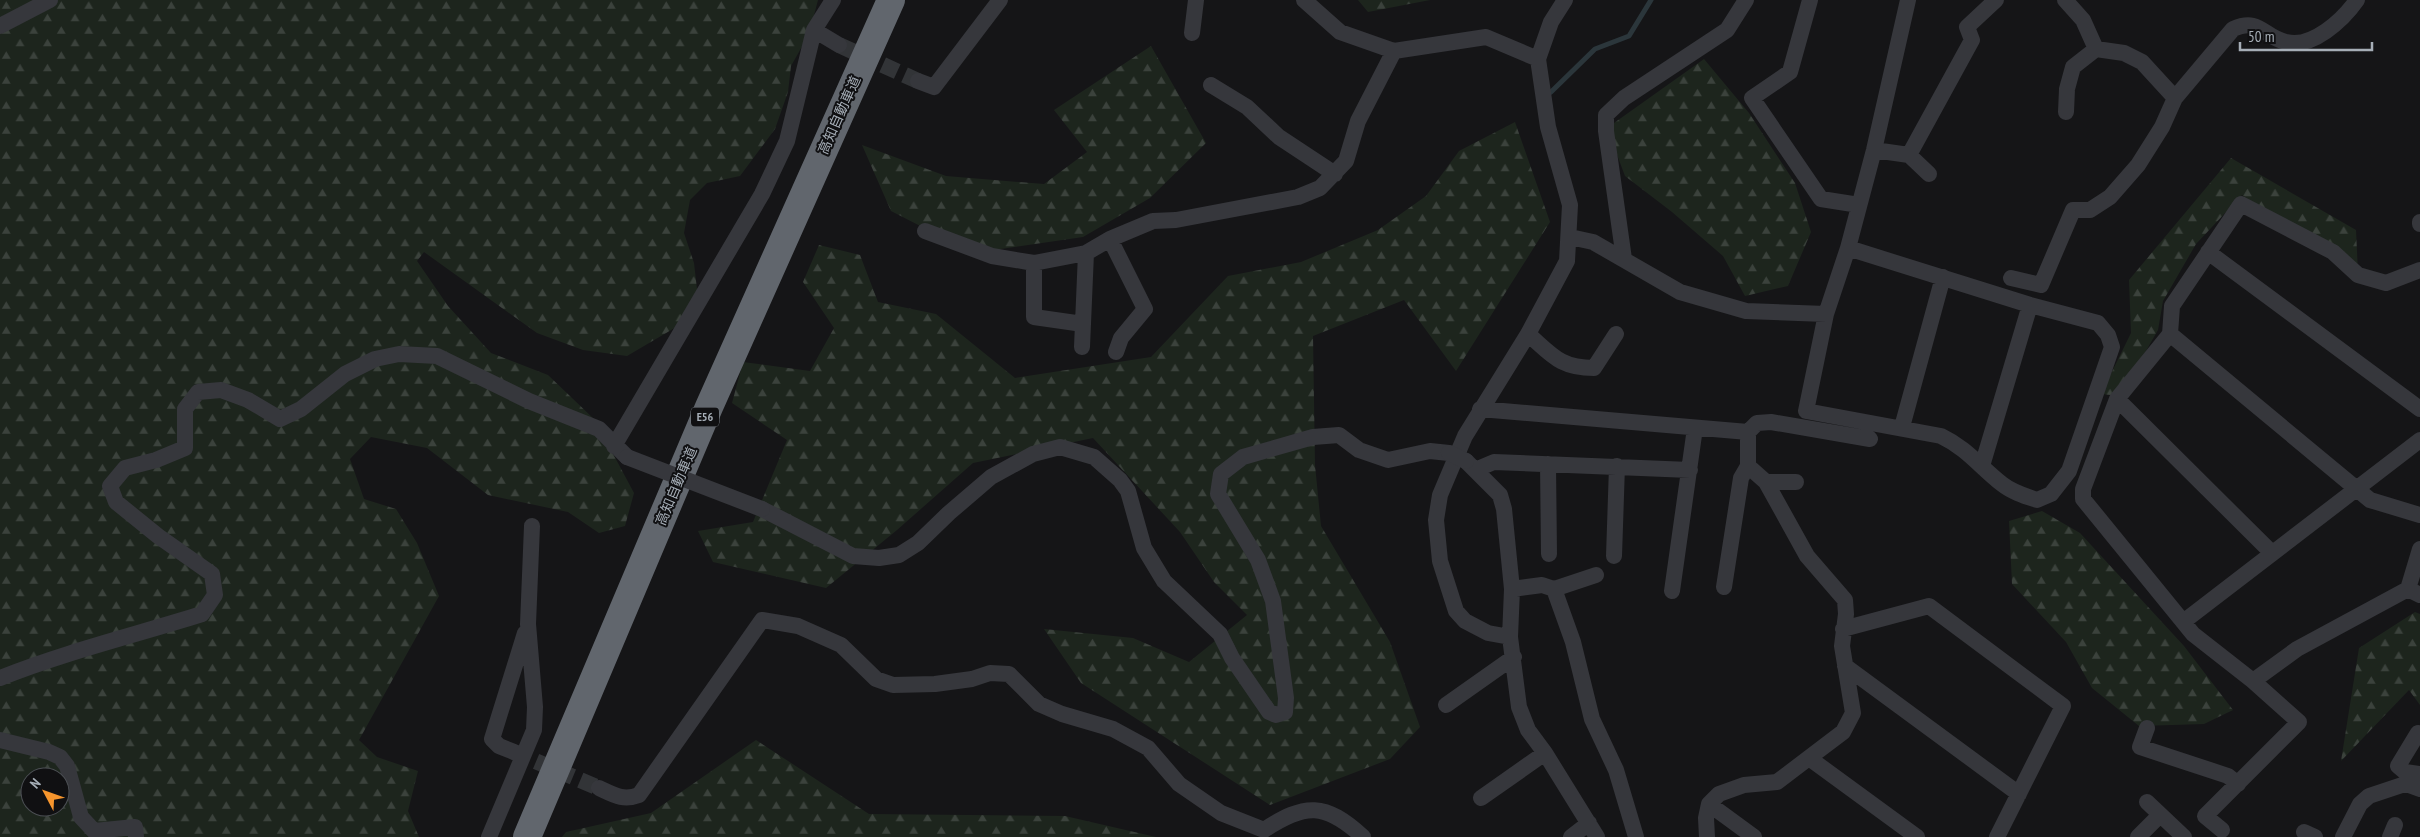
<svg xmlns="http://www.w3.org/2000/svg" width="2420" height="837" viewBox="0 0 2420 837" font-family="'PT Sans Narrow','Noto Sans JP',sans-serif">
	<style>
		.forest { fill: url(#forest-firs); fill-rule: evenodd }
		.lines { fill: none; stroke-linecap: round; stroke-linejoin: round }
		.stream { stroke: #2b363b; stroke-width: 5 }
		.street-tunnel { stroke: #323437; stroke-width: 16; stroke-dasharray: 16 8; stroke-linecap: butt }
		.street { stroke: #36373c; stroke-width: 16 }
		.highway { stroke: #61666d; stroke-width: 28 }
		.street-bridge { stroke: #36373c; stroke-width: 16 }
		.labels { text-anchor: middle; stroke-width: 4; stroke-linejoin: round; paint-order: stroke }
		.shield { fill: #101012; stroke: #797f86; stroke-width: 1 }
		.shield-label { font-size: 12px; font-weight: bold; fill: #a6aeb7 }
		.street-label { font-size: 14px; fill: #a6aeb7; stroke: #101012 }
	</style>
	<defs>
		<pattern id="forest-firs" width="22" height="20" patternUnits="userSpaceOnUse" patternTransform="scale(1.25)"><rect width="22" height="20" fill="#1d251d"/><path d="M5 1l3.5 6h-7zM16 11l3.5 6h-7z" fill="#3b423c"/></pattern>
	</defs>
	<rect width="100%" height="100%" fill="#151517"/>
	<path class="forest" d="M0 0H818L809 34 791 66 788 92 775 129 740 176 707 183 690 200 684 233 694 263 698 298 678 326 627 356 583 350 537 333 424 252 417 261 448 306 491 353 548 375 595 420 634 493 625 526 599 533 568 512 488 495 427 448 371 437 350 459 364 499 396 509 417 543 439 596 359 740 377 757 418 771 408 811 419 837H0ZM30 777H60V807H30Z
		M1358 0H1430L1368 12Z
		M1151 46 1206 143 1150 198 1083 237 973 253 891 211 862 145 946 176 1044 184 1087 152 1054 110Z
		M1704 59 1749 113 1795 183 1811 232 1788 286 1745 296 1723 256 1672 212 1625 176 1607 128Z
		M1515 122 1550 222 1456 371 1404 300 1313 336 1315 465 1321 526 1390 642 1420 727 1390 759 1270 805 1081 683 1044 629 1133 638 1189 662 1247 615 1214 582 1180 532 1093 438 973 463 897 530 826 588 713 562 698 531 753 522 787 440 732 403 743 362 810 371 834 328 803 282 819 245 860 255 878 302 936 314 1015 378 1151 357 1228 276 1301 262 1378 230 1426 196 1459 151Z
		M2231 158 2356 230 2358 273 2242 195 2196 244 2163 301 2158 330 2120 396 2101 394 2131 333 2129 280Z
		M2042 511 2080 533 2184 646 2233 710 2204 724 2139 726 2092 688 2066 642 2012 584 2009 521Z
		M2415 612 2420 614V705L2409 690 2341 761 2359 648Z
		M756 740 869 814 1065 816 1156 837H562L566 832 651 813Z"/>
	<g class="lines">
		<path class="stream" d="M1551 92 1595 49 1629 36 1651 0"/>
		<path class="street-tunnel" d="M839 45 918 81
			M514 752 599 788"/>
		<path class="street" d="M1304 0 1340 32 1394 51
			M1810 0 1790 72 1752 98 1821 199 1859 205
			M2065 0 2083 20 2096 49
			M0 26 50 0
			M814 30 839 45
			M1192 33 1196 0
			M918 81 934 87 1000 0
			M1211 85 1247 107 1279 137 1335 174
			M2066 112 2067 89 2073 67 2096 49 2124 53 2142 62 2175 98
			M1874 150 1909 155 1972 40 1967 27 1996 0
			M1909 155 1929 174
			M2420 222V224
			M925 231 992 256 1034 263 1086 253 1110 239 1153 221 1176 220 1298 197 1320 188 1346 161 1358 121 1394 51 1486 37 1538 59
			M1570 237 1593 242 1680 292 1746 311 1826 314
			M1110 239 1145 309 1121 338 1116 352
			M1848 248 2030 305 2098 323 2108 335 2112 347 2069 471 2051 494 2037 500C2025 496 2012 492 2002 484 1979 466 1968 449 1941 436L1806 411 1826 314 1848 248 1874 150 1908 0
			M2208 252 2420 409
			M1624 259 1606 131V115L1624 98 1727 30 1746 0
			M1034 263V317L1083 324
			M2011 278 2041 285 2073 210H2090L2110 197 2138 165 2162 127 2175 98 2233 29C2260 17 2263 37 2286 42 2312 49 2343 20 2357 0
			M1528 334C1552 355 1560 368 1594 368L1616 334
			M2170 334 2370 500 2420 515
			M1082 347 1086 253
			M2117 399 2272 553
			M1480 409 1748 432V466L1766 482 1807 556 1845 600 1846 614 1842 646 1853 713 1843 732 1777 782 1744 785 1719 794 1709 804 1706 818 1707 837
			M1902 427 1943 277
			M1748 432 1757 423 1771 422 1870 439
			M614 446 762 194 787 141 814 30 833 0
			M1466 461 1500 495 1504 509 1512 589 1510 637 1519 707 1528 730 1545 753 1597 837
			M1548 464 1549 554
			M1982 466 2030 305
			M1475 470 1494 462 1690 470
			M1766 482H1796
			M762 509 853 556 879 558 899 555 918 543 949 513 991 477 1033 454 1060 447 1094 457 1120 480 1128 491 1144 548 1164 581 1220 634 1232 658 1269 712 1276 715 1285 712 1286 698 1273 601 1258 560 1218 494 1221 474 1243 457 1313 437 1339 435 1359 450 1388 460 1430 451 1449 453
			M1614 556 1617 466
			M1724 587 1741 478 1748 466
			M1512 589 1542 585 1554 589 1573 642 1592 719 1616 770 1636 837
			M1554 589 1596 575
			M2408 589 2420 549
			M1672 591 1695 428
			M2183 622 2420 440
			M1843 629 1929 606 2063 706 1997 837
			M1510 637 1488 633 1465 621 1456 611 1440 561 1436 520 1440 495 1465 436 1528 334 1567 261 1570 205 1548 127 1538 59 1551 22 1565 0
			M1845 666 2019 794
			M0 678C65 652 135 635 202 614L215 595 212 574 158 536 116 502 110 486 125 468 156 460 185 448V409L198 392 221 390 248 400 280 419 301 409 345 374 375 359 399 354 437 356 529 401 599 429 627 457
			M2253 681 2297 649 2408 589 2420 595
			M1446 705 1514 657
			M2147 728 2140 747 2228 776 2238 784
			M2418 733 2398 766 2405 772 2420 774
			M0 740 49 752 60 757 67 766 81 817 94 831 135 827 136 837
			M514 752 499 746 492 739 525 633
			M1809 758 1917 837
			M599 788C614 795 623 801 639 795L762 620 798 626 841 645 876 679 893 685 935 684 972 679 990 673 1009 674 1039 704 1062 714 1113 729 1148 748 1179 784 1221 813 1264 830C1305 803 1325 802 1363 837
			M1481 798 1545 753
			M2147 802 2184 837
			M1709 804 1754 837
			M2222 830 2205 816 2299 722 2253 681 2193 634 2083 499V489L2117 399 2170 334 2172 306 2241 204 2333 252 2358 275 2386 283 2420 270
			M2304 832 2315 837
			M489 837 534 730 535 707 528 624 532 526
			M1571 837 1589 823
			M2138 837 2160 815
			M2343 837 2360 804 2369 796 2402 785H2409L2420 789
			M2390 837 2395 825"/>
		<path class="highway" d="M527 837 709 407 891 0"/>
		<path class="street-bridge" d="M1449 453 1466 461
			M627 457 762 509"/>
	</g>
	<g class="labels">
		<rect class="shield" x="691" y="407.5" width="28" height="19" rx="4"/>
		<g class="shield-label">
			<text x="705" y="421">E56</text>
		</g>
		<g class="street-label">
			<text transform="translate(839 115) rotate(-66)" y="5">高知自動車道</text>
			<text transform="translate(676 486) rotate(-67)" y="5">高知自動車道</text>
		</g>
	</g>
	<g transform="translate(45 792) rotate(311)"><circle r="24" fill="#101012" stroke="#4c4f54"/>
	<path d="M0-4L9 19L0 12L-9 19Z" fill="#f6952d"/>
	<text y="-8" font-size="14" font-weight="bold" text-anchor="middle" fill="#a6aeb7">N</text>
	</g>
	<path d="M2240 42v8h132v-8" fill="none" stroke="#a6aeb7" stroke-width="2.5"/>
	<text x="2248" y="42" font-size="15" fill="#a6aeb7" stroke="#101012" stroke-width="4" paint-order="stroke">50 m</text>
</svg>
